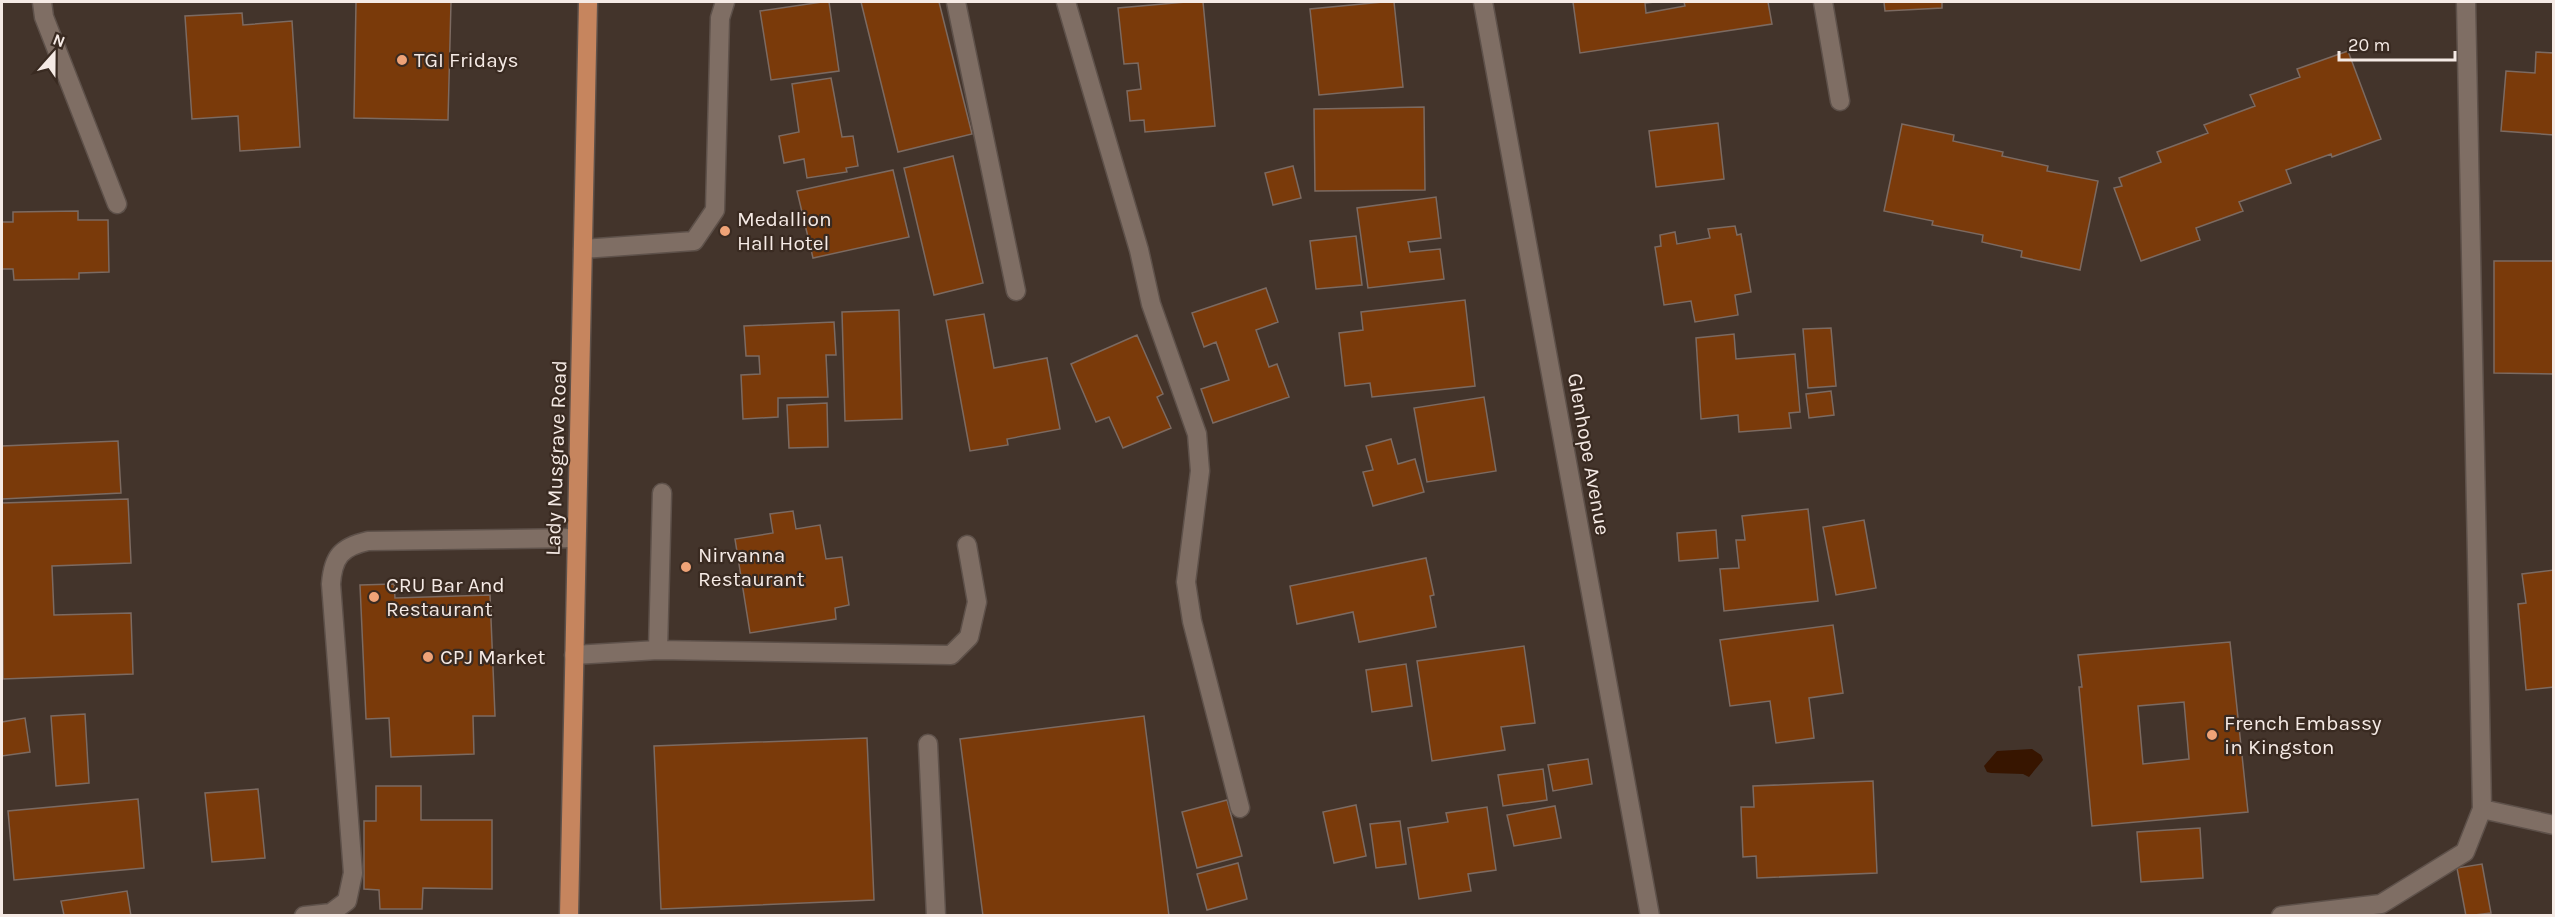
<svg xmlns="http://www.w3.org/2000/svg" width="2555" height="917" viewBox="0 0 2555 917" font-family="Karla,sans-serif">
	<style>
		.water { fill: #371500 }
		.building { fill: #7a3a0a; stroke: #7c6a61; stroke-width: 1.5; fill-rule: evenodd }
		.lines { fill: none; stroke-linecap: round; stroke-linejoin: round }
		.minor-casing { stroke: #5e514a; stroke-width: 21 }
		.major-casing { stroke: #5e514a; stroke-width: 21 }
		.minor { stroke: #7f6e64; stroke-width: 18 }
		.major { stroke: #c6855e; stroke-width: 18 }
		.poi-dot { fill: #efa377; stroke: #392a21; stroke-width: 2 }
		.labels { text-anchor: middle; stroke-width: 4.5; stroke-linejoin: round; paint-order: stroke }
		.poi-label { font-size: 21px; fill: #f5eae5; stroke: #392a21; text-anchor: start }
		.street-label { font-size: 21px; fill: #f5eae5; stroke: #392a21 }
	</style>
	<rect width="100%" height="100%" fill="#43342b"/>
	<path class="water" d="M2032 749 2041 755 2043 760 2029 777 2023 774 1991 773 1987 772 1984 766 1997 751Z"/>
	<path class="building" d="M356 2H451L448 120 354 118Z
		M822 2H829L839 71 771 80 760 11Z
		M861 2H939L972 134 898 152Z
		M1186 2H1203L1215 126 1145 132 1144 120 1130 121 1127 91 1141 89 1138 63 1124 64 1118 8Z
		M1383 2H1394L1403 87 1319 95 1310 9Z
		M1573 2H1655L1645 3 1646 13 1685 6 1684 2H1768L1772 24 1580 53Z
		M1884 2H1942V8L1885 11Z
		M242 13 243 25 292 21 300 147 240 151 238 116 192 119 185 16Z
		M2348 51 2381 139 2332 157 2331 154 2286 170 2291 183 2239 202 2243 211 2196 228 2200 240 2141 261 2114 188 2122 186 2119 178 2161 162 2157 152 2208 133 2204 125 2255 106 2250 95 2300 77 2297 69Z
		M2536 52 2554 53V135L2501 131 2506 71 2535 73Z
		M831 78 842 137 853 136 858 166 846 168 847 172 807 178 804 159 784 163 779 136 799 132 792 84Z
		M1424 107 1425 190 1315 191 1314 109Z
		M1718 123 1724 179 1656 187 1649 131Z
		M1902 124 1954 135 1953 141 2003 152 2002 156 2048 166 2047 171 2098 181 2080 270 2021 257 2022 251 1982 242 1983 235 1932 225 1933 221 1884 211Z
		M953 156 983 283 934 295 904 168Z
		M1293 166 1301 198 1273 205 1265 173Z
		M893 170 909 237 813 258 797 191Z
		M1436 197 1441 238 1408 242 1410 252 1440 249 1444 279 1368 288 1357 208Z
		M78 211V220H108L109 272 79 273V279L14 280 13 269H2V222H13V212Z
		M1735 226 1737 235 1741 234 1751 292 1735 295 1738 315 1695 322 1691 301 1664 305 1655 247 1661 246 1660 235 1675 232 1677 244 1710 238 1708 229Z
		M1356 236 1362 285 1316 289 1310 241Z
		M2494 261H2554V374L2494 373Z
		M1266 288 1278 322 1256 330 1269 367 1277 364 1289 397 1213 423 1201 389 1229 380 1216 342 1204 347 1192 313Z
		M1465 300 1475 386 1372 397 1370 383 1345 386 1339 333 1363 330 1361 312Z
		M899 310 902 419 845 421 842 312Z
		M984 314 994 368 1047 358 1060 429 1007 439 1008 445 970 451 946 320Z
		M834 322 836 355H826L828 397 778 398V417L743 419 741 375 760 374 759 356H746L744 326Z
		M1831 328 1836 386 1808 388 1803 329Z
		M1734 334 1736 359 1795 354 1800 412 1789 413 1791 428 1739 432 1738 415 1701 419 1696 338Z
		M1137 335 1163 394 1157 397 1171 428 1123 448 1109 417 1096 422 1071 364Z
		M1831 391 1834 415 1809 418 1806 394Z
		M1484 397 1496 471 1427 482 1414 408Z
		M827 403 828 447 789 448 787 405Z
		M1391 439 1398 464 1415 459 1424 492 1373 506 1363 472 1373 470 1366 446Z
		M118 441 121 493 2 499V446Z
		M128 499 131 563 52 566 54 615 131 613 133 674 3 679 2 503Z
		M1808 509 1818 601 1724 611 1720 569 1739 568 1736 540H1745L1742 516Z
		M793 511 796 529 820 525 826 559 842 557 849 605 835 608 836 619 750 633 735 539 773 533 770 514Z
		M1864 520 1876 588 1836 595 1823 527Z
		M1716 530 1718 558 1679 561 1677 533Z
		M1426 558 1434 595 1430 596 1436 627 1359 642 1353 612 1297 624 1290 586Z
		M2554 570V687L2526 690 2518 604 2526 603 2522 574Z
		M394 584 395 598 490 595 495 716H473L474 754 391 757 389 718 366 719 360 585Z
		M1833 625 1843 693 1809 698 1814 738 1776 743 1770 701 1730 706 1720 640Z
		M2230 642 2248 812 2092 826 2079 687H2082L2078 655ZM2184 702 2189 759 2143 764 2138 706Z
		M1524 646 1535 723 1501 727 1505 750 1432 761 1417 661Z
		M1406 664 1412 706 1372 712 1366 670Z
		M85 714 89 783 56 786 51 716Z
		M1144 716 1169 916H983L960 739Z
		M25 718 30 752 2 756V722Z
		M867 738 874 900 661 909 654 746Z
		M1588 759 1592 784 1553 791 1548 765Z
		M1543 769 1547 800 1503 806 1498 775Z
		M1873 781 1877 873 1757 878 1756 856 1743 857 1741 807H1754L1753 786Z
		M376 786H421V820H492V889L423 888 422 909H380L379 890 364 889V821H376Z
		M258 789 265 858 212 862 205 793Z
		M138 799 144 868 14 880 8 811Z
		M1227 800 1242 856 1197 868 1182 812Z
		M1356 805 1366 856 1334 863 1323 812Z
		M1555 806 1561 838 1514 846 1507 815Z
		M1487 807 1496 870 1468 874 1471 891 1419 899 1408 828 1448 822 1446 813Z
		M1400 821 1406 864 1376 868 1370 824Z
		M2200 828 2203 878 2141 882 2137 832Z
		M1238 863 1247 899 1207 910 1197 874Z
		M2482 864 2491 913 2466 916 2457 868Z
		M127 891 131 916H56L64 915 61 901Z"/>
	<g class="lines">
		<defs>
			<path id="minor" d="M42 2 44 17 117 204
				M956 2 1016 291
				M1066 2 1139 250 1151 304 1197 434 1200 471 1186 582 1192 621 1240 808
				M1483 2 1650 916
				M1823 2 1840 101
				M583 249 694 241 715 210 720 18 725 2
				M658 650 662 493
				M574 655 658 650 951 655 969 637 977 602 967 545
				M928 744 936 916
				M2482 809 2554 825
				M304 916 331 913 347 901 353 873 331 584C333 557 341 547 368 541L576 538
				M2281 916 2381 904 2465 852 2482 809 2466 2"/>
			<path id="major" d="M569 916 588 2"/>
		</defs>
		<use href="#minor" class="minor-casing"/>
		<use href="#major" class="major-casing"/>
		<use href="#minor" class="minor"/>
		<use href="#major" class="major"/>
	</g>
	<g class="poi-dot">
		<circle cx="402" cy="60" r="6"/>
		<circle cx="725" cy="231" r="6"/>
		<circle cx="686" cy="567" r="6"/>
		<circle cx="374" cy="597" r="6"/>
		<circle cx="428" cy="657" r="6"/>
		<circle cx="2212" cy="735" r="6"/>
	</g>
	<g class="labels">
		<g class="poi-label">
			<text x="414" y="67">TGI Fridays</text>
			<text x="737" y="226">Medallion<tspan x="737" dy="24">Hall Hotel</tspan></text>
			<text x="698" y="562">Nirvanna<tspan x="698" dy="24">Restaurant</tspan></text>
			<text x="386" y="592">CRU Bar And<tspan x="386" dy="24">Restaurant</tspan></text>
			<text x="440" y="664">CPJ Market</text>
			<text x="2224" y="730">French Embassy<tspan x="2224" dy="24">in Kingston</tspan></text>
		</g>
		<g class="street-label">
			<text transform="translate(1589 454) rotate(80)" y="7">Glenhope Avenue</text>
			<text transform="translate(556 458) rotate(-88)" y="7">Lady Musgrave Road</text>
		</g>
	</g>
	<rect width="2555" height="917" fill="none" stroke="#f5eae5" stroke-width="6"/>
	<g transform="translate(54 54) rotate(21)" stroke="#392a21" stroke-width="4.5" paint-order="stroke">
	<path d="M0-4.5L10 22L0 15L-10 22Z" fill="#f5eae5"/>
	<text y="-9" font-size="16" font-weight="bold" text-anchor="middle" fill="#f5eae5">N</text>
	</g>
	<path d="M2339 51v9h116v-9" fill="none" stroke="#f5eae5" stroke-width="3"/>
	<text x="2348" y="51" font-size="18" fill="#f5eae5" stroke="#392a21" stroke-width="4.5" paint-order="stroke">20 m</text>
</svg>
